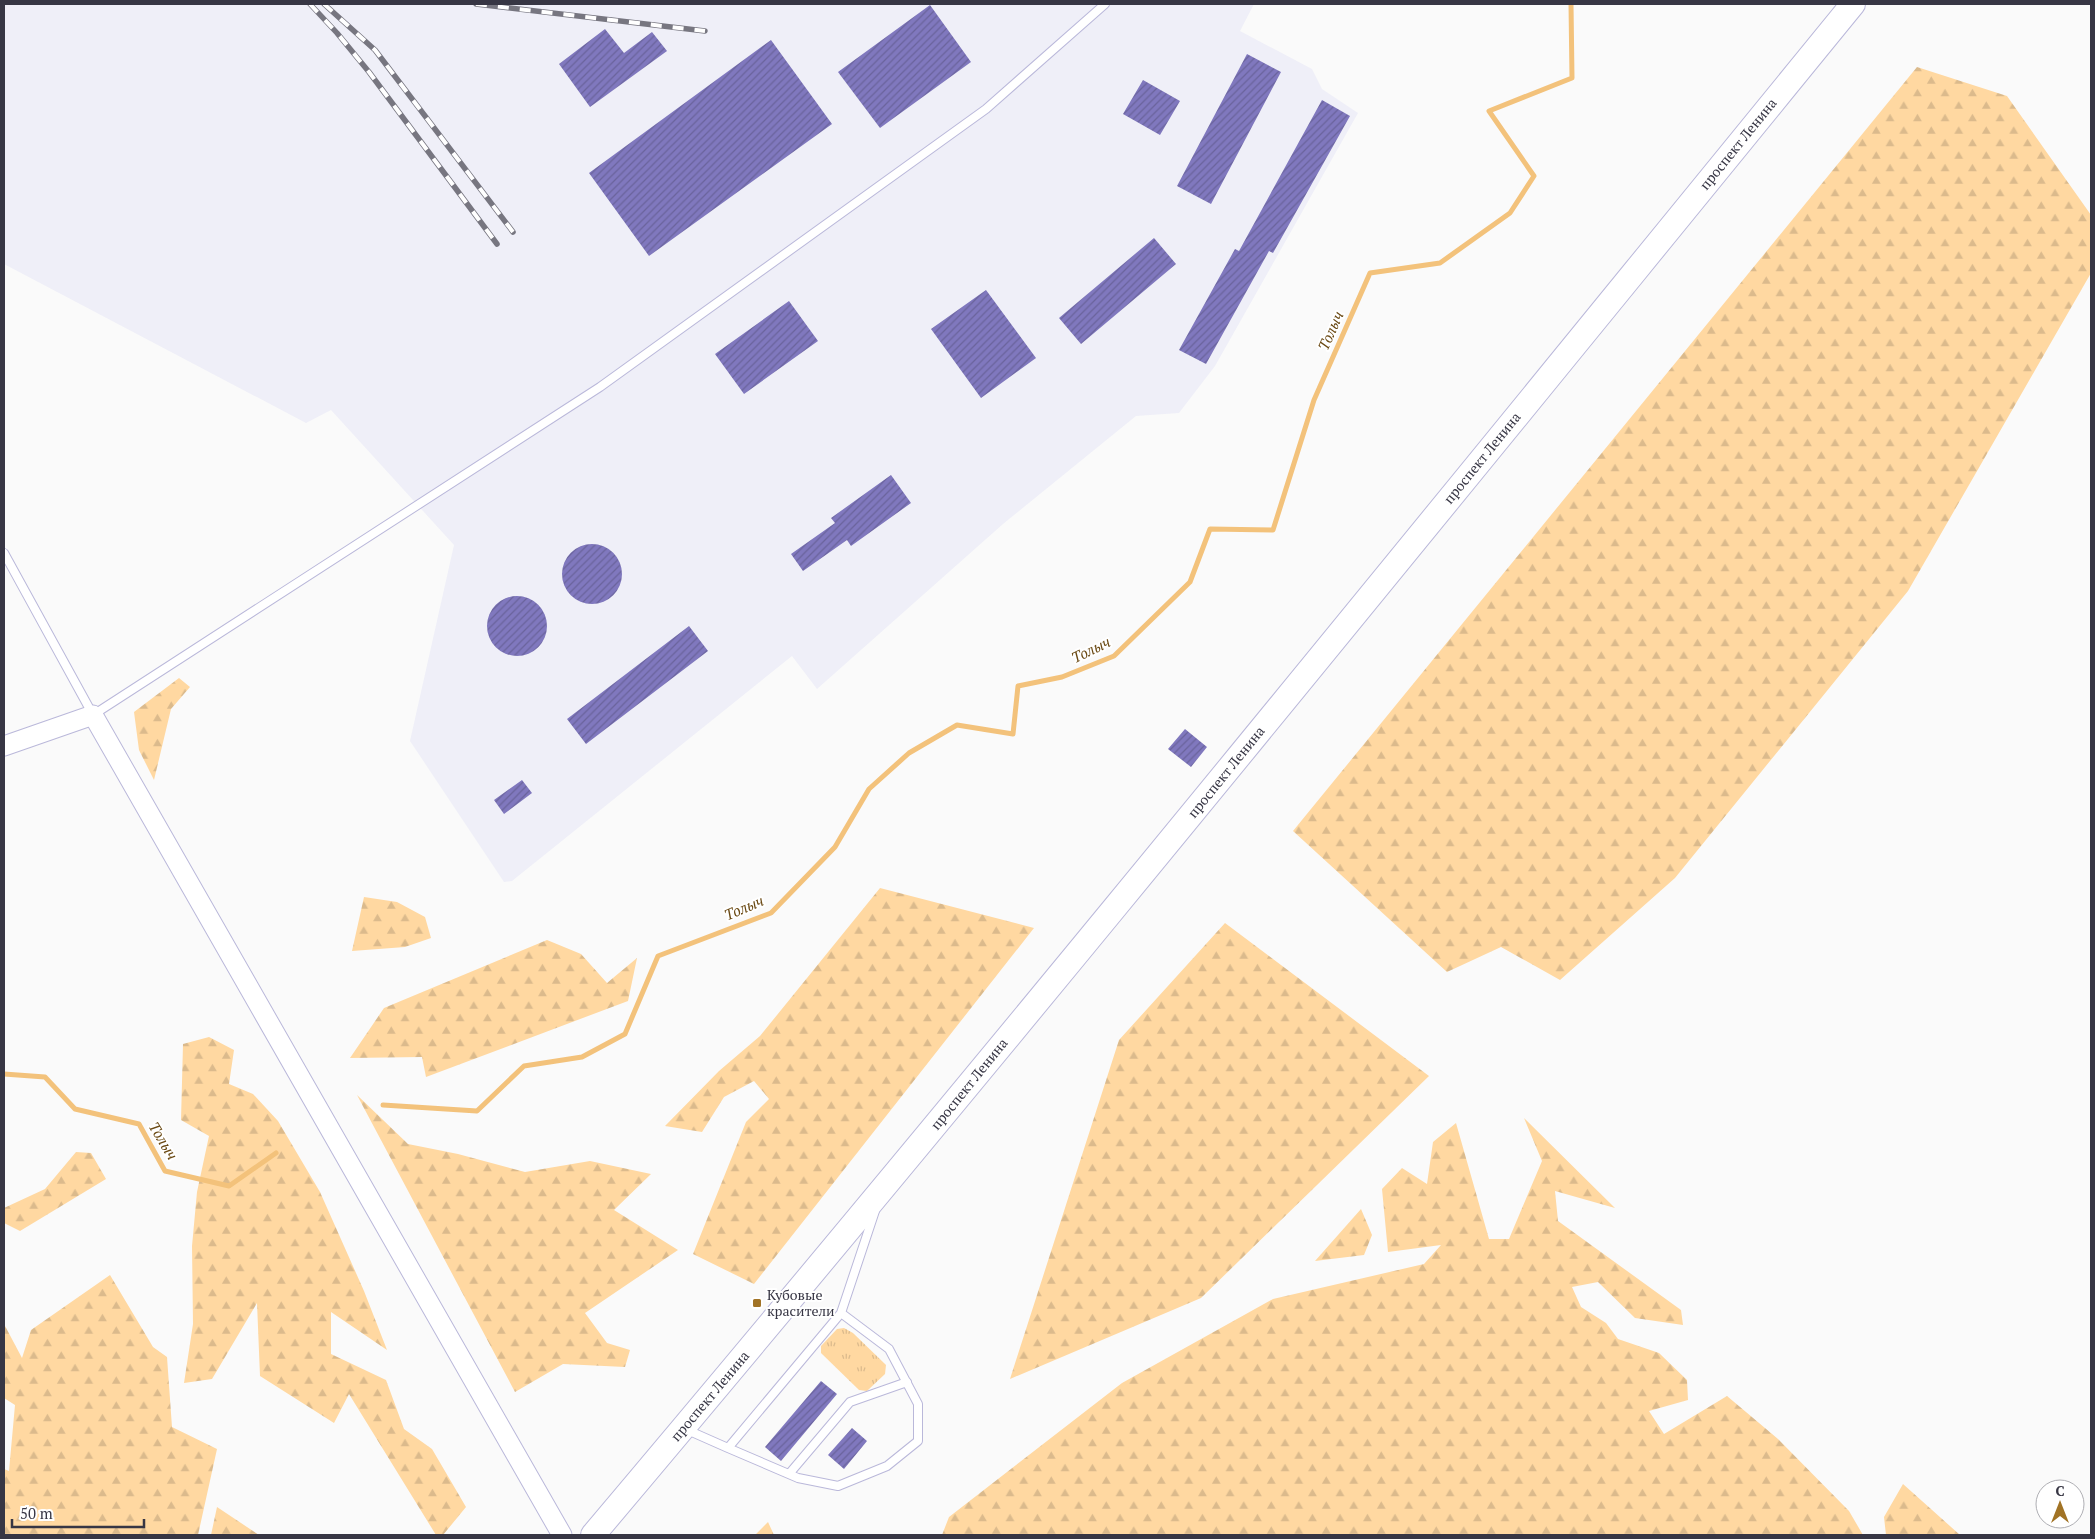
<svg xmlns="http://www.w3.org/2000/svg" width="2095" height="1539" viewBox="0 0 2095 1539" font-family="'PT Serif',serif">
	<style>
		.built { fill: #efeff8 }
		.grass { fill: url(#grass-tufts) }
		.forest { fill: url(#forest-firs) }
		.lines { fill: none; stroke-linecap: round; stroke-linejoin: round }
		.stream { stroke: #f3c27b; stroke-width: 5 }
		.building { fill: url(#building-hatch) }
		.service-casing { stroke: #bab8da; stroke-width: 10 }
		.tertiary-casing { stroke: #bab8da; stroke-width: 21 }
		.primary-casing { stroke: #bab8da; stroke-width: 26 }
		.service { stroke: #fff; stroke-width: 8 }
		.tertiary { stroke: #fff; stroke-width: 19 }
		.primary { stroke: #fff; stroke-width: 24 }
		.rail-casing { stroke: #777680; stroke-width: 5.5 }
		.rail { stroke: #fff; stroke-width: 4; stroke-dasharray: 11; stroke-linecap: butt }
		.poi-dot { fill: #a17325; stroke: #fff; stroke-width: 2 }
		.labels { text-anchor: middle; stroke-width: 4; stroke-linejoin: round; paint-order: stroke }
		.street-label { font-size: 14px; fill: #373644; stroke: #fff }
		.poi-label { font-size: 14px; fill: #373644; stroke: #fff; text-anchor: start }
		.water-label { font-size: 15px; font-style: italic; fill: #6a4913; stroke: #fff }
	</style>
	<defs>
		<pattern id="grass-tufts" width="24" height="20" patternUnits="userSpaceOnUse" patternTransform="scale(1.25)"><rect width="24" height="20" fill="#ffd8a1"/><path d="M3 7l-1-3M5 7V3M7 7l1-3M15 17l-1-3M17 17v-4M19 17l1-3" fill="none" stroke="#dbba8c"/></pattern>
		<pattern id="forest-firs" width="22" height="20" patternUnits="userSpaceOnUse" patternTransform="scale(1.25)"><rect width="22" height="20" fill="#ffd8a1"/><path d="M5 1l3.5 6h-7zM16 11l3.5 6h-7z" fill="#dbba8c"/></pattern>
		<pattern id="building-hatch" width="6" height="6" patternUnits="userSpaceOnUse" patternTransform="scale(1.25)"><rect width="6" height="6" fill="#8078be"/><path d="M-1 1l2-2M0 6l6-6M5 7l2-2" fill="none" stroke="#6a639c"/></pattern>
	</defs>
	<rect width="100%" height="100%" fill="#fafafa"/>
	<path class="built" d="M4 4H1254L1240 31 1312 69 1322 89 1358 113 1215 366 1179 413 1136 416 1003 524 817 689 792 656 512 881 504 882 410 741 454 545 331 410 306 423 4 264Z"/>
	<path class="grass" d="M844 1328 853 1333 886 1365 885 1374 867 1391 859 1390 821 1353V1346L837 1329Z"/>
	<path class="forest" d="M1917 67 2007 96 2091 215V273L1908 591 1675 878 1560 980 1501 947 1447 972 1293 831Z
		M179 678 190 687 171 709 154 780 139 750 134 712Z
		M880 888 1034 928 754 1284 693 1254 746 1122 769 1099 754 1081 724 1097 702 1132 665 1126 719 1071 760 1036Z
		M364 897 397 902 425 917 431 938 405 947 352 951Z
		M1225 923 1429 1076 1201 1298 1010 1379 1119 1040Z
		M547 940 581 954 607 983 637 958 628 1001 426 1077 422 1057 350 1058 384 1008Z
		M209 1037 234 1050 229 1084 253 1094 278 1121 320 1192 364 1291 387 1350 331 1312V1354L386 1380 404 1429 432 1449 466 1507 443 1535H436L349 1394 334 1423 260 1376 257 1303 212 1379 184 1383 193 1324 192 1246 197 1192 209 1136 181 1120 183 1044Z
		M357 1095 408 1144 458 1154 525 1172 590 1161 651 1174 614 1210 678 1250 585 1313 607 1343 630 1350 625 1367 563 1364 515 1392Z
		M1524 1118 1615 1208 1555 1191 1558 1221 1681 1310 1683 1325 1635 1318 1598 1282 1572 1287 1581 1307 1606 1323 1618 1339 1659 1353 1687 1380 1688 1400 1649 1411 1664 1434 1727 1396 1778 1439 1849 1511 1863 1535H942L949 1517 1122 1383 1273 1299 1424 1264 1441 1245 1388 1252 1382 1189 1402 1168 1427 1184 1433 1142 1456 1123 1489 1239H1509L1542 1161Z
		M76 1152 91 1153 106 1179 20 1231 4 1223V1208L45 1189Z
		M1361 1209 1372 1235 1364 1255 1315 1261Z
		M110 1275 153 1347 167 1357 172 1427 217 1449 198 1535H4V1469L9 1471 15 1405 4 1398V1324L22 1358 31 1330Z
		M1903 1484 1960 1535H1886L1884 1517Z
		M217 1507 259 1535H211Z
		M768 1522 774 1535H755Z"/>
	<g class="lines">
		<path class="stream" d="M4 1074 45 1077 75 1109 139 1124 165 1171 229 1186 276 1153
			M383 1105 477 1111 524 1066 582 1057 625 1034 658 956 771 913 835 847 869 789 909 753 957 725 1013 734 1018 686 1062 677 1114 656 1190 582 1210 529 1273 530 1314 400 1370 273 1440 263 1510 213 1534 176 1489 111 1572 78 1571 4"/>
	</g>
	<path class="building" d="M930 5 971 62 880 128 838 72Z
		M605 29 624 53 652 32 667 51 590 107 559 64Z
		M771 40 832 124 649 256 589 173Z
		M1247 54 1281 72 1211 204 1177 186Z
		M1143 80 1180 101 1160 135 1123 114Z
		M1322 100 1350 116 1273 253 1269 251 1206 364 1179 350 1235 249 1239 251Z
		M1154 238 1176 264 1081 344 1059 318Z
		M986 290 1036 358 981 398 931 329Z
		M789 301 818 341 744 394 715 354Z
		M891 475 911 503 851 546 847 540 803 571 791 554 835 523 831 518Z
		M562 574a30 30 0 1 1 60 0a30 30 0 1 1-60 0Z
		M487 626a30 30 0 1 1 60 0a30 30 0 1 1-60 0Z
		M689 626 708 651 586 744 567 719Z
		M1185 729 1207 747 1191 767 1168 749Z
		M522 780 532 793 504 814 494 800Z
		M821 1381 837 1394 781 1461 765 1447Z
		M852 1428 867 1441 844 1469 828 1455Z"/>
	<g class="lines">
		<defs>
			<path id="service" d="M4 553 93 715 600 387 986 109 1105 4
				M685 1429 728 1448 841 1313 875 1211
				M728 1448 798 1478 838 1486 887 1466 918 1441V1404L889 1349 841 1313
				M789 1474 850 1402 907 1382"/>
			<path id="tertiary" d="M4 746 93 715 562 1535"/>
			<path id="primary" d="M593 1535C1019 1030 1435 516 1853 4"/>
		</defs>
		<use href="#service" class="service-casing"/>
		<use href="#tertiary" class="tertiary-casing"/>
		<use href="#primary" class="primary-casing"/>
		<use href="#service" class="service"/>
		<use href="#tertiary" class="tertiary"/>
		<use href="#primary" class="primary"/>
		<defs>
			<path id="rail" d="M310 4 337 33 369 72 497 244
				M324 4 375 50 513 232
				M476 4 705 31"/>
		</defs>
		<use href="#rail" class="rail-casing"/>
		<use href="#rail" class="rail"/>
	</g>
	<rect class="poi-dot" x="752" y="1298" width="10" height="10" rx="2.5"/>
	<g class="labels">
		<g class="street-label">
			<text transform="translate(1738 144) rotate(-51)" y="5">проспект Ленина</text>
			<text transform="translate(1482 458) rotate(-51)" y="5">проспект Ленина</text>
			<text transform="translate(1226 772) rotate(-51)" y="5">проспект Ленина</text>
			<text transform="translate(969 1084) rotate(-51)" y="5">проспект Ленина</text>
			<text transform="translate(710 1396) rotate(-50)" y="5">проспект Ленина</text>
		</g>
		<g class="poi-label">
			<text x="767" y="1300">Кубовые<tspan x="767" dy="16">красители</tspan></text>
		</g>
		<g class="water-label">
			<text transform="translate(1331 331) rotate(-66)" y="5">Толыч</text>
			<text transform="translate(1091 650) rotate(-26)" y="5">Толыч</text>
			<text transform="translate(744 908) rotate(-23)" y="5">Толыч</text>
			<text transform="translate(163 1141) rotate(59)" y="5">Толыч</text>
		</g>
	</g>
	<rect width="2095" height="1539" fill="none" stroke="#373644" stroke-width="10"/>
	<g transform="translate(2060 1504)"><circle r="24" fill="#ffffff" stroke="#afafb4"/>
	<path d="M0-4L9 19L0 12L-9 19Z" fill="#a17325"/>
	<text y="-8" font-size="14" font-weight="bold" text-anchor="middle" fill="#373644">С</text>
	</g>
	<path d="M12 1519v8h132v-8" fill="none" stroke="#373644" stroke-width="2.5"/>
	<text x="20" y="1519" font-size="15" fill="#373644" stroke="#ffffff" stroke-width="4" paint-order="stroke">50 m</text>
</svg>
